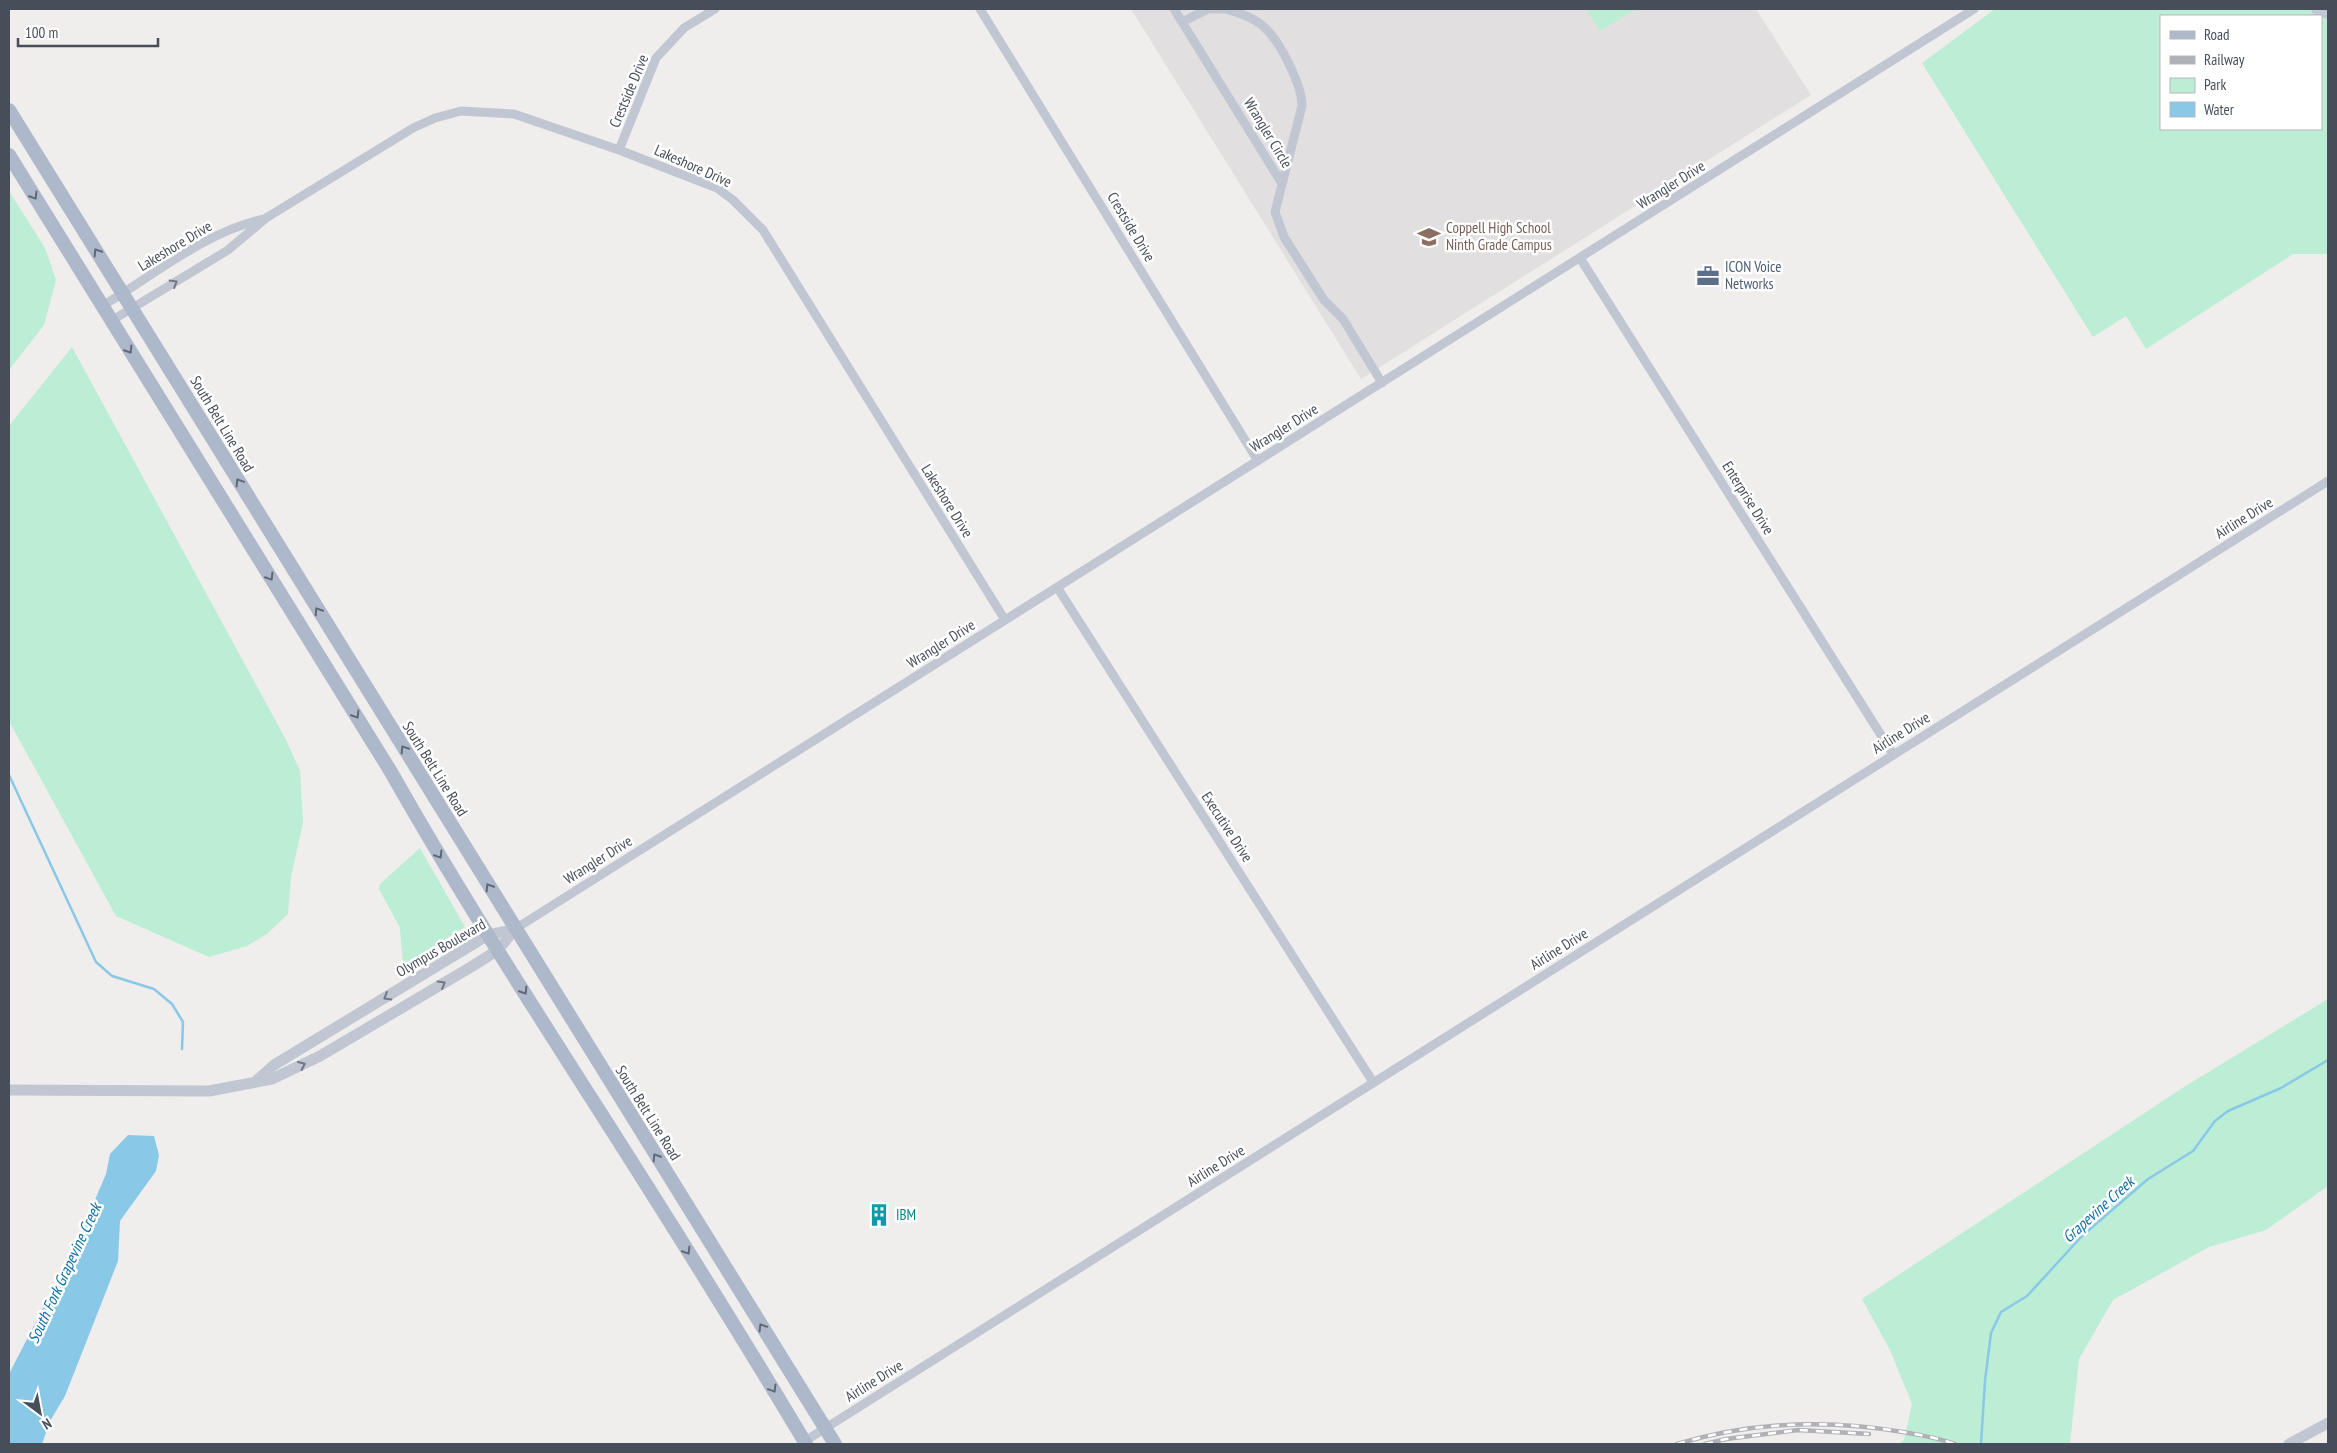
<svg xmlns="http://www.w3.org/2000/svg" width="2337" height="1453" viewBox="0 0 2337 1453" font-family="'PT Sans Narrow',sans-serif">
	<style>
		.education { fill: #e1dfdf }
		.green { fill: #bcedd5; fill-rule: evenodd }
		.water { fill: #8ac8e8 }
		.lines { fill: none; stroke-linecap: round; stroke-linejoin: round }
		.stream { stroke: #8ac8e8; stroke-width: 2.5 }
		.minor { stroke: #c1c7d2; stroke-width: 9 }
		.tertiary { stroke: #c1c7d2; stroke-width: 11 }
		.secondary { stroke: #c0c8d6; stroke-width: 12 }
		.primary { stroke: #adb8cb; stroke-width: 14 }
		.rail-casing { stroke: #afb1b7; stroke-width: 4.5 }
		.rail { stroke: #fff; stroke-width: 2.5; stroke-dasharray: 8; stroke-linecap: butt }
		.oneway { stroke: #606876 }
		.oneway2 { stroke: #717884 }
		.labels { text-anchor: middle; stroke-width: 5; stroke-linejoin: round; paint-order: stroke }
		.street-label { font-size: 15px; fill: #464e5a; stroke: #fff }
		.education-label { font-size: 15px; fill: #785e54; stroke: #fff; text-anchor: start }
		.service-label { font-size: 15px; fill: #4e5e75; stroke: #fff; text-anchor: start }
		.culture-label { font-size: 15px; fill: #0d838f; stroke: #fff; text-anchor: start }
		.water-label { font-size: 16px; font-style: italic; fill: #1170a2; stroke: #fff }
	</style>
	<rect width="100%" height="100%" fill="#f0eded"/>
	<path class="education" d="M1131 9H1756L1811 95 1361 379Z"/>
	<path class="green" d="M1586 9H1636L1600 31Z
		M1995 9H2328V254H2293L2146 349 2126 316 2093 337 1922 63ZM2161 16H2321V129H2161Z
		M9 191 45 248 56 280 44 325 9 370Z
		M72 347 285 738 300 771 303 823 291 877 288 914 267 934 247 946 209 957 116 916 9 721V426Z
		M420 848 465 927 403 965 400 928 379 889 380 884Z
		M2328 999V1186L2266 1230 2209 1247 2113 1300 2079 1359 2070 1444H1899L1904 1440 1912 1404 1890 1350 1862 1299 2184 1087Z"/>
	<path class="water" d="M128 1135 154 1136 159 1155 156 1171 120 1221 118 1261 65 1396 50 1421 42 1444H9V1374L77 1242 106 1174 110 1154Z"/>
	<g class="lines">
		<path class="stream" d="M9 775 96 962 112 976 154 989 172 1004 183 1022 182 1049
			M1981 1444 1985 1381 1991 1333 2001 1312 2027 1296 2082 1236 2148 1179 2193 1151 2215 1121 2228 1111 2281 1088 2328 1060"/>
		<path class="minor" d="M980 9 1258 461
			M1174 9 1281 182
			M1226 9C1239 13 1253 17 1264 27 1280 41 1302 85 1302 106L1275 212 1284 237 1324 300 1343 319 1382 383
			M1182 22 1208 9H1225
			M619 150 656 58 684 28 715 9
			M1580 258 1893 754
			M102 306C151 277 208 230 264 219
			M111 321 228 250 266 218 413 128 435 118 461 111 514 114 619 150 717 188 733 200 763 230 1005 620
			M1057 587 1373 1082
			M515 929 1974 9
			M805 1441 2328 481"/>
		<path class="tertiary" d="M256 1081 274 1065 488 935 515 929
			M9 1090 209 1091 272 1079 320 1056 471 967 498 950 515 929
			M2289 1444 2328 1423"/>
		<path class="secondary" d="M2317 9 2328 13"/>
		<path class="primary" d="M9 110 835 1444
			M9 155 391 772C452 880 519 985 586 1090 661 1207 735 1325 806 1444"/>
		<defs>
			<path id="rail" d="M1677 1444C1751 1422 1828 1419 1903 1432 1921 1435 1938 1438 1955 1444
				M1705 1444 1726 1439 1798 1430 1869 1434"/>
		</defs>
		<use href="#rail" class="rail-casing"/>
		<use href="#rail" class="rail"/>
	</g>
	<defs><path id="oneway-chevron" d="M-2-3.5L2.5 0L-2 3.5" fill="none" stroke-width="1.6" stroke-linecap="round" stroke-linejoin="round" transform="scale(1.25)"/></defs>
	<g class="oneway">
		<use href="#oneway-chevron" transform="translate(34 196) rotate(58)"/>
		<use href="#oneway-chevron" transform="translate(97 252) rotate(-122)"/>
		<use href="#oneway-chevron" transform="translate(129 350) rotate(58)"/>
		<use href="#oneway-chevron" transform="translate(239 482) rotate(-121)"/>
		<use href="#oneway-chevron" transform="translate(270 577) rotate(58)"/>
		<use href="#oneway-chevron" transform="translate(318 611) rotate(-122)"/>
		<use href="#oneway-chevron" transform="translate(356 715) rotate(58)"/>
		<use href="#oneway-chevron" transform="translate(404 749) rotate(-122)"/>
		<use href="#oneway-chevron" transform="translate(439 855) rotate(58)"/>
		<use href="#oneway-chevron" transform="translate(489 887) rotate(-122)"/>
		<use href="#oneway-chevron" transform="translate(524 991) rotate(58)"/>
		<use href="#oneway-chevron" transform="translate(656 1157) rotate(-122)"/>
		<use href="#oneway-chevron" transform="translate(687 1251) rotate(58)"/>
		<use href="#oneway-chevron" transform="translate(762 1327) rotate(-122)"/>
		<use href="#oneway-chevron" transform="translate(773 1389) rotate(59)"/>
	</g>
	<g class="oneway2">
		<use href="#oneway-chevron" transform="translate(174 283) rotate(-31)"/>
		<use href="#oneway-chevron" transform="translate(442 984) rotate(-31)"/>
		<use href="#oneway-chevron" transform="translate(387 997) rotate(149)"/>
		<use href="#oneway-chevron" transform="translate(302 1065) rotate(-25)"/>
	</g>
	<defs>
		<symbol id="school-bare" viewBox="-9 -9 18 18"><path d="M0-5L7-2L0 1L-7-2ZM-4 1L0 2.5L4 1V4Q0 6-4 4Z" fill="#8d6e63" stroke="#fff" stroke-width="2.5" paint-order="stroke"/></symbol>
		<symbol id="office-bare" viewBox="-9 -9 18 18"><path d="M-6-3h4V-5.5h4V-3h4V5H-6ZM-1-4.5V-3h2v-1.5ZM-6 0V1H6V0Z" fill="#5c6f8a" stroke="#fff" stroke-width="2.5" paint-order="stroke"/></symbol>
		<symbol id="building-bare" viewBox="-9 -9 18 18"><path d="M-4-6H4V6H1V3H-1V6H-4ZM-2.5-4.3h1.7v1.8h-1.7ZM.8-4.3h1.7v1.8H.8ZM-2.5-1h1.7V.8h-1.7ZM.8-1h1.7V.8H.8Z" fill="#0f9aa8" stroke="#fff" stroke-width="2.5" paint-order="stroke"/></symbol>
	</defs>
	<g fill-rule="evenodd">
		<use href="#school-bare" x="1413" y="221" width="32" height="32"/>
		<use href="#office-bare" x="1692" y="260" width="32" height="32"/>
		<use href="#building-bare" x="863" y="1199" width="32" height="32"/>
	</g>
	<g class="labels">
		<g class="street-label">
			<text transform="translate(629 91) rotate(-67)" y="5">Crestside Drive</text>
			<text transform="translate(1268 133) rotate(59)" y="5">Wrangler Circle</text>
			<text transform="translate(693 166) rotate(24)" y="5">Lakeshore Drive</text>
			<text transform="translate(1671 185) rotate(-32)" y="5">Wrangler Drive</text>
			<text transform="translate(1131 227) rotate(59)" y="5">Crestside Drive</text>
			<text transform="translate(175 246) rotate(-31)" y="5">Lakeshore Drive</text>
			<text transform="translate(222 424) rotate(59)" y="5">South Belt Line Road</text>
			<text transform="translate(1284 428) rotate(-32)" y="5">Wrangler Drive</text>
			<text transform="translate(1748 498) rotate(58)" y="5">Enterprise Drive</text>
			<text transform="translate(947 501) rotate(58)" y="5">Lakeshore Drive</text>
			<text transform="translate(2244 518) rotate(-32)" y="5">Airline Drive</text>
			<text transform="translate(941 644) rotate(-32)" y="5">Wrangler Drive</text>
			<text transform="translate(1901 733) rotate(-32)" y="5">Airline Drive</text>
			<text transform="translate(435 769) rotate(58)" y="5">South Belt Line Road</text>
			<text transform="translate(1227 827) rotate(57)" y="5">Executive Drive</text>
			<text transform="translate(598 860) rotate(-32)" y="5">Wrangler Drive</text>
			<text transform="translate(441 948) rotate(-30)" y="5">Olympus Boulevard</text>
			<text transform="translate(1559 949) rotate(-32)" y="5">Airline Drive</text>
			<text transform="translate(648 1113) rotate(58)" y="5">South Belt Line Road</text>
			<text transform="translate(1216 1166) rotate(-32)" y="5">Airline Drive</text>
			<text transform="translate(874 1381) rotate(-32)" y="5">Airline Drive</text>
		</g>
		<g class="education-label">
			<text x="1446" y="233">Coppell High School<tspan x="1446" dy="17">Ninth Grade Campus</tspan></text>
		</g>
		<g class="service-label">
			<text x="1725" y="272">ICON Voice<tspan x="1725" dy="17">Networks</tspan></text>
		</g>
		<g class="culture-label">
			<text x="896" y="1220">IBM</text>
		</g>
		<g class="water-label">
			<text transform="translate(2098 1209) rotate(-42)" y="6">Grapevine Creek</text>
			<text transform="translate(64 1273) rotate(-65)" y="6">South Fork Grapevine Creek</text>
		</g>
	</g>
	<rect width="2337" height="1453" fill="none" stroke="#464e5a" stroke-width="20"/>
	<rect x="2160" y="15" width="162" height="115" fill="#ffffff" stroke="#b5b8bd"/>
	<rect x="2170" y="31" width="25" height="8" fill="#adb8cb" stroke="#b5b8bd"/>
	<text x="2204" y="40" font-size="15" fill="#464e5a">Road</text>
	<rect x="2170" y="56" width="25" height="8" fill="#afb1b7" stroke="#b5b8bd"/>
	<text x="2204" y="65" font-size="15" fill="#464e5a">Railway</text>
	<rect x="2170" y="78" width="25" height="15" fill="#bcedd5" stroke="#b5b8bd"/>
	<text x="2204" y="90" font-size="15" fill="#464e5a">Park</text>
	<rect x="2170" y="102" width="25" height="15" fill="#8ac8e8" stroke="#b5b8bd"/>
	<text x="2204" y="115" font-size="15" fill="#464e5a">Water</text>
	<g transform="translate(40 1413) rotate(148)" stroke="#ffffff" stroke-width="4" paint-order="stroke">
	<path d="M0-4L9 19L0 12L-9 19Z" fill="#464e5a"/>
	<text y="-8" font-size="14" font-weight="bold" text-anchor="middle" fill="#464e5a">N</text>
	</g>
	<path d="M18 38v8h140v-8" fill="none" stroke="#464e5a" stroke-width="2.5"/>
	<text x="25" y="38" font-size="15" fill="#464e5a" stroke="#ffffff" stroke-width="4" paint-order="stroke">100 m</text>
</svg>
